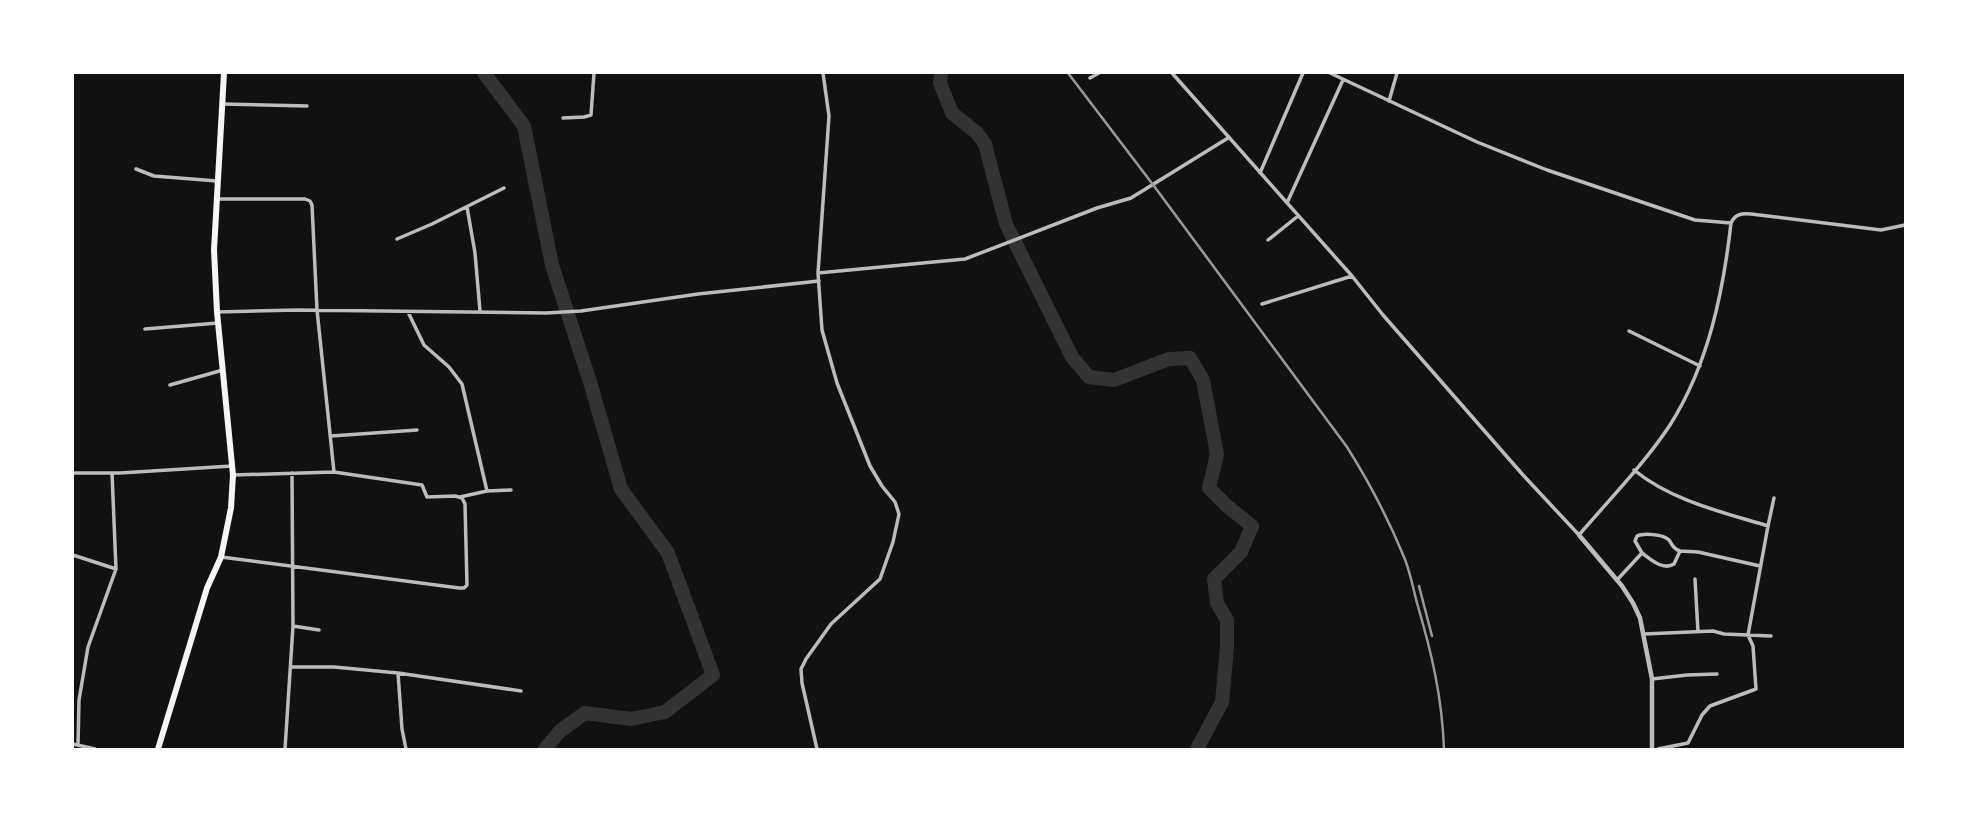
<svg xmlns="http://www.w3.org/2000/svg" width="1978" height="822" viewBox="0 0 1978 822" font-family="Manrope,sans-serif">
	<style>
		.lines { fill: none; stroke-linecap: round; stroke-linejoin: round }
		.river { stroke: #333; stroke-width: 14 }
		.minor { stroke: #bcbcbc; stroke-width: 3.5 }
		.tertiary { stroke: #bcbcbc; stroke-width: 4.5 }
		.trunk { stroke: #f5f5f5; stroke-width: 6 }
		.rail { stroke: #9a9a9a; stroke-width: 2.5 }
	</style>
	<rect width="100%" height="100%" fill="#111"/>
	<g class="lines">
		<path class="river" d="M484 73 524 126 552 265 590 382 621 489 668 553 713 675 665 712 631 719 585 713 560 731 545 749
			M941 73 940 83 952 113 977 133 985 144 1006 224 1072 357 1089 377 1114 380 1169 359 1190 358 1203 380 1217 454 1209 488 1227 506 1252 526 1241 552 1214 579 1217 603 1227 620V648L1222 702 1197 749"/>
		<path class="minor" d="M1172 73 1352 276 1383 315 1523 475 1579 535C1608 501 1645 463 1670 425 1708 365 1723 294 1731 223 1735 214 1742 213 1751 214L1881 230 1905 225
			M1330 73 1477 142 1547 170 1695 220 1731 223
			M1090 78 1099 73
			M1389 101 1397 73
			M222 104 307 106
			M563 118 584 117 591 115 594 73
			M136 169 154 176 217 181
			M1260 173 1303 73
			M217 199H305L310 201 312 205 317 310 334 472 233 475
			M1287 203 1343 80
			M467 207 475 253 480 311
			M397 239 432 224 504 188
			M1268 240 1298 216
			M818 273 965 259 1097 208 1131 198 1228 138
			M1262 304 1352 276
			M217 312 297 310 546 313 581 311 698 294 819 281
			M408 312 424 345 449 367 462 384 487 491
			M145 329 218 323
			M1629 331 1700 366
			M170 385 223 370
			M331 436 417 430
			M1634 470C1672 501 1722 512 1768 526L1748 635 1753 646 1756 689 1710 706 1702 715 1688 743 1658 749
			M73 473H120L232 466
			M460 497 487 491 511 490
			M1768 526 1774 498
			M1642 553 1635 541 1637 536C1643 533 1663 534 1669 540 1673 545 1672 548 1680 551
			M73 555 116 569
			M221 557 459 588H464L467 585 465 504 462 498 455 496 427 497 422 485 334 472
			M1695 579 1698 632
			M1617 580 1642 553C1650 559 1663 571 1674 564L1680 551 1698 552 1760 566
			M293 626 319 630
			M1644 634 1713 631 1724 634 1771 636
			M291 667H334L398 673 402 729 406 749
			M398 673 521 691
			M1652 679 1687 675 1717 674
			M73 744 95 749
			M78 744 79 700 88 647 116 569 112 473
			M285 749 293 626 292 473
			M817 749 802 683 801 669 806 659 831 624 880 579 893 542 899 514 895 502 882 486 870 466 837 383 822 330 818 273 829 116 823 73"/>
		<path class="tertiary" d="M1579 535 1622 586 1633 603 1640 618 1652 679V749"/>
		<path class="trunk" d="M158 749 207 588 221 557 231 508 233 475 217 312 214 250 224 73"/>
		<path class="rail" d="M1068 73 1154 186 1347 447C1369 482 1388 518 1404 557 1410 571 1413 588 1417 603 1432 654 1442 697 1444 749
			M1419 586 1432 636"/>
	</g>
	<rect width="1978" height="822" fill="none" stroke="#ffffff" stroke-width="148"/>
</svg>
